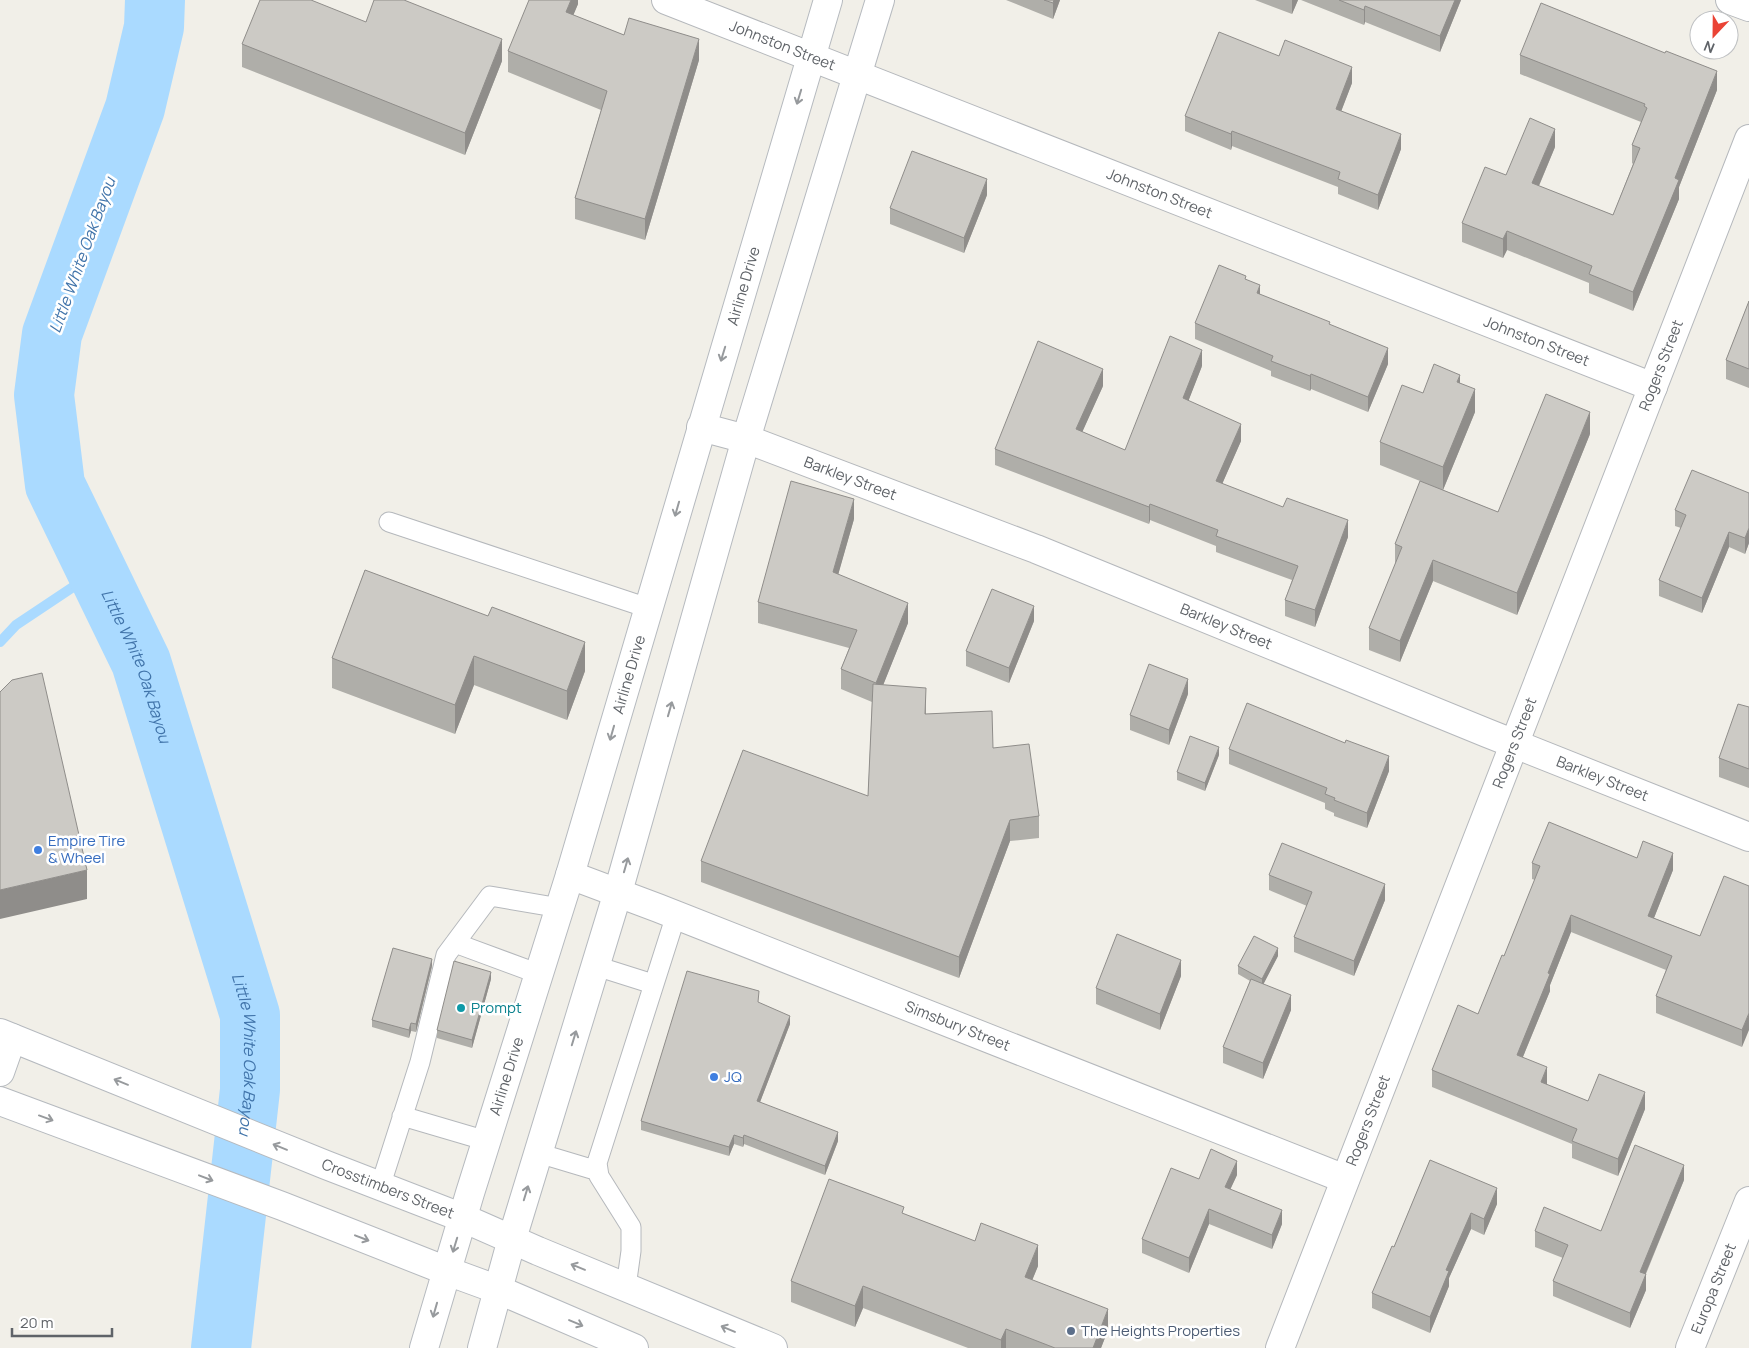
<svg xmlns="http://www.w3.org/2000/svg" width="1749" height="1348" viewBox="0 0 1749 1348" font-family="Manrope,sans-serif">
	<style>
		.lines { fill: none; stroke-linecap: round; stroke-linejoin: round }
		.stream { stroke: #aadaff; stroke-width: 10 }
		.river { stroke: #aadaff; stroke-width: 60 }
		.lane-casing { stroke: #b5b8bc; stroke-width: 21 }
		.street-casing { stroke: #b5b8bc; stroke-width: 30 }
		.secondary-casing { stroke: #b6babf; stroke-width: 30 }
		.lane { stroke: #fff; stroke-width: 19 }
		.street { stroke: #fff; stroke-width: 28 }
		.secondary { stroke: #fff; stroke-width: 28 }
		.wall { fill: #afaea9 }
		.shaded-wall { fill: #8f8d8a }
		.building { fill: #cccac5; stroke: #8f8d8a }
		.oneway { stroke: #979a9d }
		.shop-dot { fill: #3f7fe0; stroke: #fff; stroke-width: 2 }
		.culture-dot { fill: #0f9aa8; stroke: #fff; stroke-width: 2 }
		.service-dot { fill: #5c6f8a; stroke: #fff; stroke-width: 2 }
		.labels { text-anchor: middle; stroke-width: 5; stroke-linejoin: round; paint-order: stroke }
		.street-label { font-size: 15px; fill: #5f6368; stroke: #fff }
		.shop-label { font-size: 15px; fill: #366cbe; stroke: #fff; text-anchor: start }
		.culture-label { font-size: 15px; fill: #0d838f; stroke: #fff; text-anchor: start }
		.service-label { font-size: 15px; fill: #4e5e75; stroke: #fff; text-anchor: start }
		.water-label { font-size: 16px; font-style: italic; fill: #4174aa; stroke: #fff }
	</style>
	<rect width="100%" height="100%" fill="#f1efe8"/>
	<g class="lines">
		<path class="stream" d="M0 642 16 625 97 571"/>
		<path class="river" id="s1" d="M155 0 154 27 135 108 52 334 44 395 55 485 141 662 250 1015V1090L221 1348"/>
		<defs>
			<path id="lane" d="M389 522 648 608
				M455 943 539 974
				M596 966 653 984
				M402 1116 487 1141
				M538 1153 598 1171
				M380 1187 420 1062 446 955 490 896 560 908
				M626 1287 631 1251V1227L599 1176 597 1163 676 915"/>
			<g id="street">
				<path id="s2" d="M666 0 1653 387"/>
				<path d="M1730 0 1749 7"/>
				<path id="s3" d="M701 427 746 439 1036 549 1487 733 1749 837"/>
				<path id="s4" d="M570 875 658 908 1345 1179"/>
				<path id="s5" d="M1280 1348 1749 139"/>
				<path id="s6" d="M1690 1348 1749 1201"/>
			</g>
			<g id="secondary">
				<path id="s7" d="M0 1033 326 1165 463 1218 538 1251 773 1348"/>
				<path d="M0 1072 12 1038"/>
				<path d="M0 1101 282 1206 447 1271 499 1290 634 1348"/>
				<path id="s8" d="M424 1348 470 1193 570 875 828 0"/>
				<path d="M482 1348 512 1239 618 892 746 439 880 0"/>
			</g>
		</defs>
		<use href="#lane" class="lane-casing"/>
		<use href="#street" class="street-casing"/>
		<use href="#secondary" class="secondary-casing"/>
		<use href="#lane" class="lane"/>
		<use href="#street" class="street"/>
		<use href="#secondary" class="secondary"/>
	</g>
	<path class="wall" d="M578 0V4L573 15 624 35 699 60 645 240 575 219V198L601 110 508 72V51Z
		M1006 0H1060L1053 19Z
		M1255 0H1298L1292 14Z
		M1301 0H1461L1440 52 1365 22 1364 25Z
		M242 44 502 61 465 155 242 67Z
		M1520 55 1717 90 1679 187V199L1633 311 1589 293V283L1507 250 1503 258 1462 242V223L1506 175 1555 147 1539 186 1613 215 1633 164 1632 163V145L1641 122 1520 74Z
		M1279 56 1352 83 1341 111 1401 149 1378 210 1338 194V187L1232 146 1231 150 1185 131V116Z
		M987 195 964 253 890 224V208Z
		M1246 279 1260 295 1330 325 1388 364 1368 412 1311 389 1310 391 1271 376V371L1195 339V323Z
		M1749 301V388L1726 379V360Z
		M1202 366 1188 401 1241 441 1222 484 1348 537 1315 627 1285 616V600L1292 580 1216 552V546L1150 520 1149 524 995 465V449L1103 386 1082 432 1125 450Z
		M1460 383 1475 412 1443 490 1498 512 1590 434 1517 615 1433 581 1400 662 1369 650V628L1395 565V544L1420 481 1380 465V442L1423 393Z
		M1749 493V543L1745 554 1729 547 1702 613 1659 596V580L1681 528 1675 526V510Z
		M854 519 838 574 908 623 883 685 926 714 993 748 1039 816V838L1010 841 959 978 701 882V861L868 796 872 702 841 689V669L849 648 758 623V602Z
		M365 570 585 671 567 720 474 685 455 734 332 688V658Z
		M1034 621 1009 683 966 666V651Z
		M1188 694 1169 745 1130 730V715Z
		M1749 707V788L1719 777V758Z
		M1229 749 1389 771 1367 828 1334 816V813L1325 809V803L1229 764Z
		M1219 755 1205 791 1177 780V772Z
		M1637 858 1673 870 1654 918 1700 936 1749 886 1742 1047 1656 1013V996L1666 970 1571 932 1550 985V991L1523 1057 1547 1084V1085L1588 1101 1645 1109 1618 1176 1572 1158V1144L1432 1087V1070L1478 1014 1504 956 1535 880 1532 879V863Z
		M1269 875 1385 900 1354 976 1294 952V937L1307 906 1269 890Z
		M1278 956 1263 984 1291 1010 1263 1079 1223 1063V1047L1250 981 1238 974V966Z
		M432 966 416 1032 411 1031 409 1038 372 1027V1020Z
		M1181 976 1160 1030 1096 1004V988Z
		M491 979 472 1048 437 1038V1030Z
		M758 1003 790 1024 760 1102 838 1141 825 1175 744 1144 743 1147 734 1144 729 1156 641 1130V1121Z
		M1430 1160 1497 1204 1484 1235 1471 1229 1449 1278V1286L1430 1333 1372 1308V1293L1394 1247Z
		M1237 1175 1230 1189 1282 1224 1272 1249 1209 1224 1189 1273 1142 1253V1239L1199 1179Z
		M1684 1180 1646 1274V1290L1630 1328 1553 1296V1281L1563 1258 1535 1247V1231H1601Z
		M904 1214 1038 1266 1032 1280 1108 1330 1101 1348H968L863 1308 855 1327 791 1302V1281Z"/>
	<path class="shaded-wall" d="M571 0H578V4L566 33V12Z
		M1054 0H1060L1053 19V3Z
		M1292 0H1298L1292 14Z
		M1455 0H1461L1440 52V36Z
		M1365 6V22L1364 25V10Z
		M502 39V61L465 155V133Z
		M699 39V60L645 240V219Z
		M1352 67V83L1336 125V109Z
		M1717 71V90L1679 187V199L1633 311V292L1675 178Z
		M1555 129V147L1532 202V183Z
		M1232 131V146L1231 150V134Z
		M1401 134V149L1378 210V195Z
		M987 179V195L964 253V238Z
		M1507 231V250L1503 258V239Z
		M1260 285V300L1257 293Z
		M1388 348V364L1368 412V397Z
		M1202 350V366L1183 415V398Z
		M1103 369V386L1076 446V429Z
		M1311 374V389L1310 391V376Z
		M1460 375V397L1457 382Z
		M1475 389V412L1443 490V467Z
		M1590 412V434L1517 615V593Z
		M1241 424V441L1216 498V481Z
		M854 499V519L833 593V572Z
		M1150 504V520L1149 524V507Z
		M1348 520V537L1315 627V610Z
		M1749 528V543L1745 554V538Z
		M1729 532V547L1702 613V598Z
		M1433 560V581L1400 662V641Z
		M908 603V623L876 703V683Z
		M1034 606V621L1009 683V668Z
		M585 642V671L567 720V691Z
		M474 656V685L455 734V705Z
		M1188 679V694L1169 745V730Z
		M926 688V709L925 735V714Z
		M1219 747V755L1205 791V783Z
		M1389 756V771L1367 828V813Z
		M1010 820V841L959 978V957Z
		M1673 853V870L1648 933V916Z
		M87 870V899L0 919V890Z
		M1385 884V900L1354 976V961Z
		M1571 915V932L1550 985V991L1517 1071V1055L1548 973Z
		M1278 948V956L1262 987V979Z
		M432 959V966L416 1032V1024Z
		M1181 960V976L1160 1030V1014Z
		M491 972V979L472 1048V1040Z
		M1291 995V1010L1263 1079V1063Z
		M1749 1013V1030L1742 1047V1030Z
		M790 1016V1024L757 1110V1101Z
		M411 1023V1031L409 1038V1030Z
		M1547 1067V1084L1541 1099V1082Z
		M1645 1092V1109L1618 1176V1159Z
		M838 1132V1141L825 1175V1166Z
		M734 1135V1144L729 1156V1147Z
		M744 1135V1144L743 1147V1138Z
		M1237 1161V1175L1225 1201V1187Z
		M1684 1165V1180L1640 1287V1272Z
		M1497 1188V1204L1484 1235V1219Z
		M1209 1209V1224L1189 1273V1258Z
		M1282 1210V1224L1272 1249V1235Z
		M1471 1213V1229L1449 1278V1286L1430 1333V1317L1446 1270Z
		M1038 1245V1266L1025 1298V1277Z
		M1646 1274V1290L1630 1328V1313Z
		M863 1286V1308L855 1327V1306Z
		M1108 1309V1330L1101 1348H1093Z
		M1006 1329V1348H1001V1340Z"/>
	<path class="building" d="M260 0H311L366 22 374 0H404L502 39 465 133 242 44Z
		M529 0H571L566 12 624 35 629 18 699 39 645 219 575 198 607 91 508 51Z
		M1044 0H1054L1053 3Z
		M1339 0H1455L1440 36 1365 6 1364 10Z
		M1541 3 1665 53 1666 51 1717 71 1675 178 1679 180 1633 292 1589 274 1592 266 1507 231 1503 239 1462 223 1485 167 1506 175 1530 118 1555 129 1532 183 1613 215 1640 148 1632 145 1647 108 1644 106 1645 104 1520 55Z
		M1219 32 1279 56 1285 40 1352 67 1336 109 1401 134 1378 195 1338 179 1340 172 1232 131 1231 134 1185 116Z
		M912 151 987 179 964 238 890 208Z
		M1219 265 1246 276 1245 279 1260 285 1257 293 1330 322 1329 324 1388 348 1368 397 1311 374 1310 376 1271 361 1273 356 1195 323Z
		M1749 301V369L1726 360Z
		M1170 336 1202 350 1183 398 1241 424 1216 481 1283 507 1287 498 1348 520 1315 610 1285 600 1298 566 1216 536 1218 530 1150 504 1149 507 995 449 1038 341 1103 369 1076 429 1125 450Z
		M1434 364 1460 375 1457 382 1475 389 1443 467 1380 442 1402 385 1423 393Z
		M1546 394 1590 412 1517 593 1433 560 1400 641 1369 628 1402 547 1395 544 1420 481 1498 512Z
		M1692 470 1749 493V528L1745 538 1729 532 1702 598 1659 580 1686 515 1675 510Z
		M791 481 854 499 833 572 908 603 876 683 841 669 857 630 758 602Z
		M365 570 488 616 492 607 585 642 567 691 474 656 455 705 332 658Z
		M992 589 1034 606 1009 668 966 651Z
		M1149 664 1188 679 1169 730 1130 715Z
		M42 673 87 870 0 890V692L12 680Z
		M873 684 926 688 925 714 992 711 993 748 1029 744 1039 816 1010 820 959 957 701 861 743 750 868 796Z
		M1247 703 1345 743 1346 740 1389 756 1367 813 1334 800 1335 798 1325 794 1327 788 1229 749Z
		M1738 704 1749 707V769L1719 758Z
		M1190 736 1219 747 1205 783 1177 772Z
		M1549 822 1637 858 1643 841 1673 853 1648 916 1700 936 1724 876 1749 886V1013L1742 1030 1656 996 1672 956 1571 915 1548 973 1550 974 1517 1055 1547 1067 1541 1082 1588 1101 1599 1074 1645 1092 1618 1159 1572 1141 1577 1129 1432 1070 1458 1005 1478 1014 1502 955 1504 956 1540 866 1532 863Z
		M1282 843 1385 884 1354 961 1294 937 1312 892 1269 875Z
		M1117 934 1181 960 1160 1014 1096 988Z
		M1254 936 1278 948 1262 979 1238 966Z
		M393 948 432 959 416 1024 411 1023 409 1030 372 1020Z
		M454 961 491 972 472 1040 437 1030Z
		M687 971 759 991 758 1002 790 1016 757 1101 838 1132 825 1166 744 1135 743 1138 734 1135 729 1147 641 1121Z
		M1251 979 1291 995 1263 1063 1223 1047Z
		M1635 1145 1684 1165 1640 1272 1646 1274 1630 1313 1553 1281 1568 1245 1535 1231 1544 1207 1601 1231Z
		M1211 1149 1237 1161 1225 1187 1282 1210 1272 1235 1209 1209 1189 1258 1142 1239 1171 1168 1199 1179Z
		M1430 1160 1497 1188 1484 1219 1471 1213 1446 1270 1449 1271 1430 1317 1372 1293 1392 1246 1394 1247Z
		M829 1179 904 1207 902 1213 975 1241 981 1223 1038 1245 1025 1277 1108 1309 1093 1348H1055L1006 1329 1001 1340 863 1286 855 1306 791 1281Z"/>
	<defs><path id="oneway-shaft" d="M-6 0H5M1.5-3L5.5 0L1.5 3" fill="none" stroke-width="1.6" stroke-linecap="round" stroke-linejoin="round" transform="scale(1.25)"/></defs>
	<g class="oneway">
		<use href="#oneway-shaft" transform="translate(799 97) rotate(107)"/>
		<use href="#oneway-shaft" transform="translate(723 354) rotate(107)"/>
		<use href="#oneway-shaft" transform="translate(677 509) rotate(106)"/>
		<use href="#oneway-shaft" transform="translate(670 709) rotate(-74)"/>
		<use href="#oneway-shaft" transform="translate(612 733) rotate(106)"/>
		<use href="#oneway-shaft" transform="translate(626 865) rotate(-74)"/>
		<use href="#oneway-shaft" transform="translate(574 1038) rotate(-73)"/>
		<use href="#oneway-shaft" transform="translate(121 1082) rotate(-158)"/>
		<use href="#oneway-shaft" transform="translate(46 1118) rotate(20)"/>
		<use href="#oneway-shaft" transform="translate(280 1147) rotate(-158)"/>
		<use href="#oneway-shaft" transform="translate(206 1178) rotate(21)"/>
		<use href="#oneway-shaft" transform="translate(526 1193) rotate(-73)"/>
		<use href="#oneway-shaft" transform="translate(362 1238) rotate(21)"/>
		<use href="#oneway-shaft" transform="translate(455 1245) rotate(107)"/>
		<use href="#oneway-shaft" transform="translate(578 1267) rotate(-158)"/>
		<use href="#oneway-shaft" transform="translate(435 1310) rotate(106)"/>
		<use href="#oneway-shaft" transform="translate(576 1323) rotate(23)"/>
		<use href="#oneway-shaft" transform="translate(728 1329) rotate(-157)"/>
	</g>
	<g class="shop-dot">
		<circle cx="38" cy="850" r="5"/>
		<circle cx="714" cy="1077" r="5"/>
	</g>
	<circle class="culture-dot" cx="461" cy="1008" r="5"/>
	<circle class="service-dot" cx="1071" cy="1331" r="5"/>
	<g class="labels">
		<g class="street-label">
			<text dy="5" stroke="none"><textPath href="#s2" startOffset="125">Johnston Street</textPath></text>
			<text dy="5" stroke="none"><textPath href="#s2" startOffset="530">Johnston Street</textPath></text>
			<text dy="5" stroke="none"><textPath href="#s8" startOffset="1109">Airline Drive</textPath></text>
			<text dy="5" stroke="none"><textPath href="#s2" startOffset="935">Johnston Street</textPath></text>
			<text dy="5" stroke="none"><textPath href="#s5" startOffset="1054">Rogers Street</textPath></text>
			<text dy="5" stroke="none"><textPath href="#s3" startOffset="158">Barkley Street</textPath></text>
			<text dy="5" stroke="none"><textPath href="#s3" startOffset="562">Barkley Street</textPath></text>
			<text dy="5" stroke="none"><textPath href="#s8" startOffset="704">Airline Drive</textPath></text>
			<text dy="5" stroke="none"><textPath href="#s5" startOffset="649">Rogers Street</textPath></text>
			<text dy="5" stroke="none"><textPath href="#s3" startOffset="968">Barkley Street</textPath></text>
			<text dy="5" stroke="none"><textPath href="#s4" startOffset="416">Simsbury Street</textPath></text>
			<text dy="5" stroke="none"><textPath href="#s8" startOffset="284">Airline Drive</textPath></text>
			<text dy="5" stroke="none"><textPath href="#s5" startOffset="244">Rogers Street</textPath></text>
			<text dy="5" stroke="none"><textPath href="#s7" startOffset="418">Crosstimbers Street</textPath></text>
			<text dy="5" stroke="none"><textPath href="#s6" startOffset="64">Europa Street</textPath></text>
		</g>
		<g class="shop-label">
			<text x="48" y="846">Empire Tire<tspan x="48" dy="17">&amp; Wheel</tspan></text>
			<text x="724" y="1082">JQ</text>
		</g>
		<g class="culture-label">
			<text x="471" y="1013">Prompt</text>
		</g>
		<g class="service-label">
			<text x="1081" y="1336">The Heights Properties</text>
		</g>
		<g class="water-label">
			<text transform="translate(82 255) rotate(-70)" y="6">Little White Oak Bayou</text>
			<text dy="6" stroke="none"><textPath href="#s1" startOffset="702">Little White Oak Bayou</textPath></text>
			<text dy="6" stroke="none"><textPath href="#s1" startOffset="1108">Little White Oak Bayou</textPath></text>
		</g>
	</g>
	<g transform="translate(1714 35) rotate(202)"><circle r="24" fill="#ffffff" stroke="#bfc1c3"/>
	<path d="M0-4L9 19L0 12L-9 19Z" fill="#ea4335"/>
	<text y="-8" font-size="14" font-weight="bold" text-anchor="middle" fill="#5f6368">N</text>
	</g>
	<path d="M12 1328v8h100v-8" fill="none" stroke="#5f6368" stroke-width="2.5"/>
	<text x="20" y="1328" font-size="15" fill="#5f6368" stroke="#ffffff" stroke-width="4" paint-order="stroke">20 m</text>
</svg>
